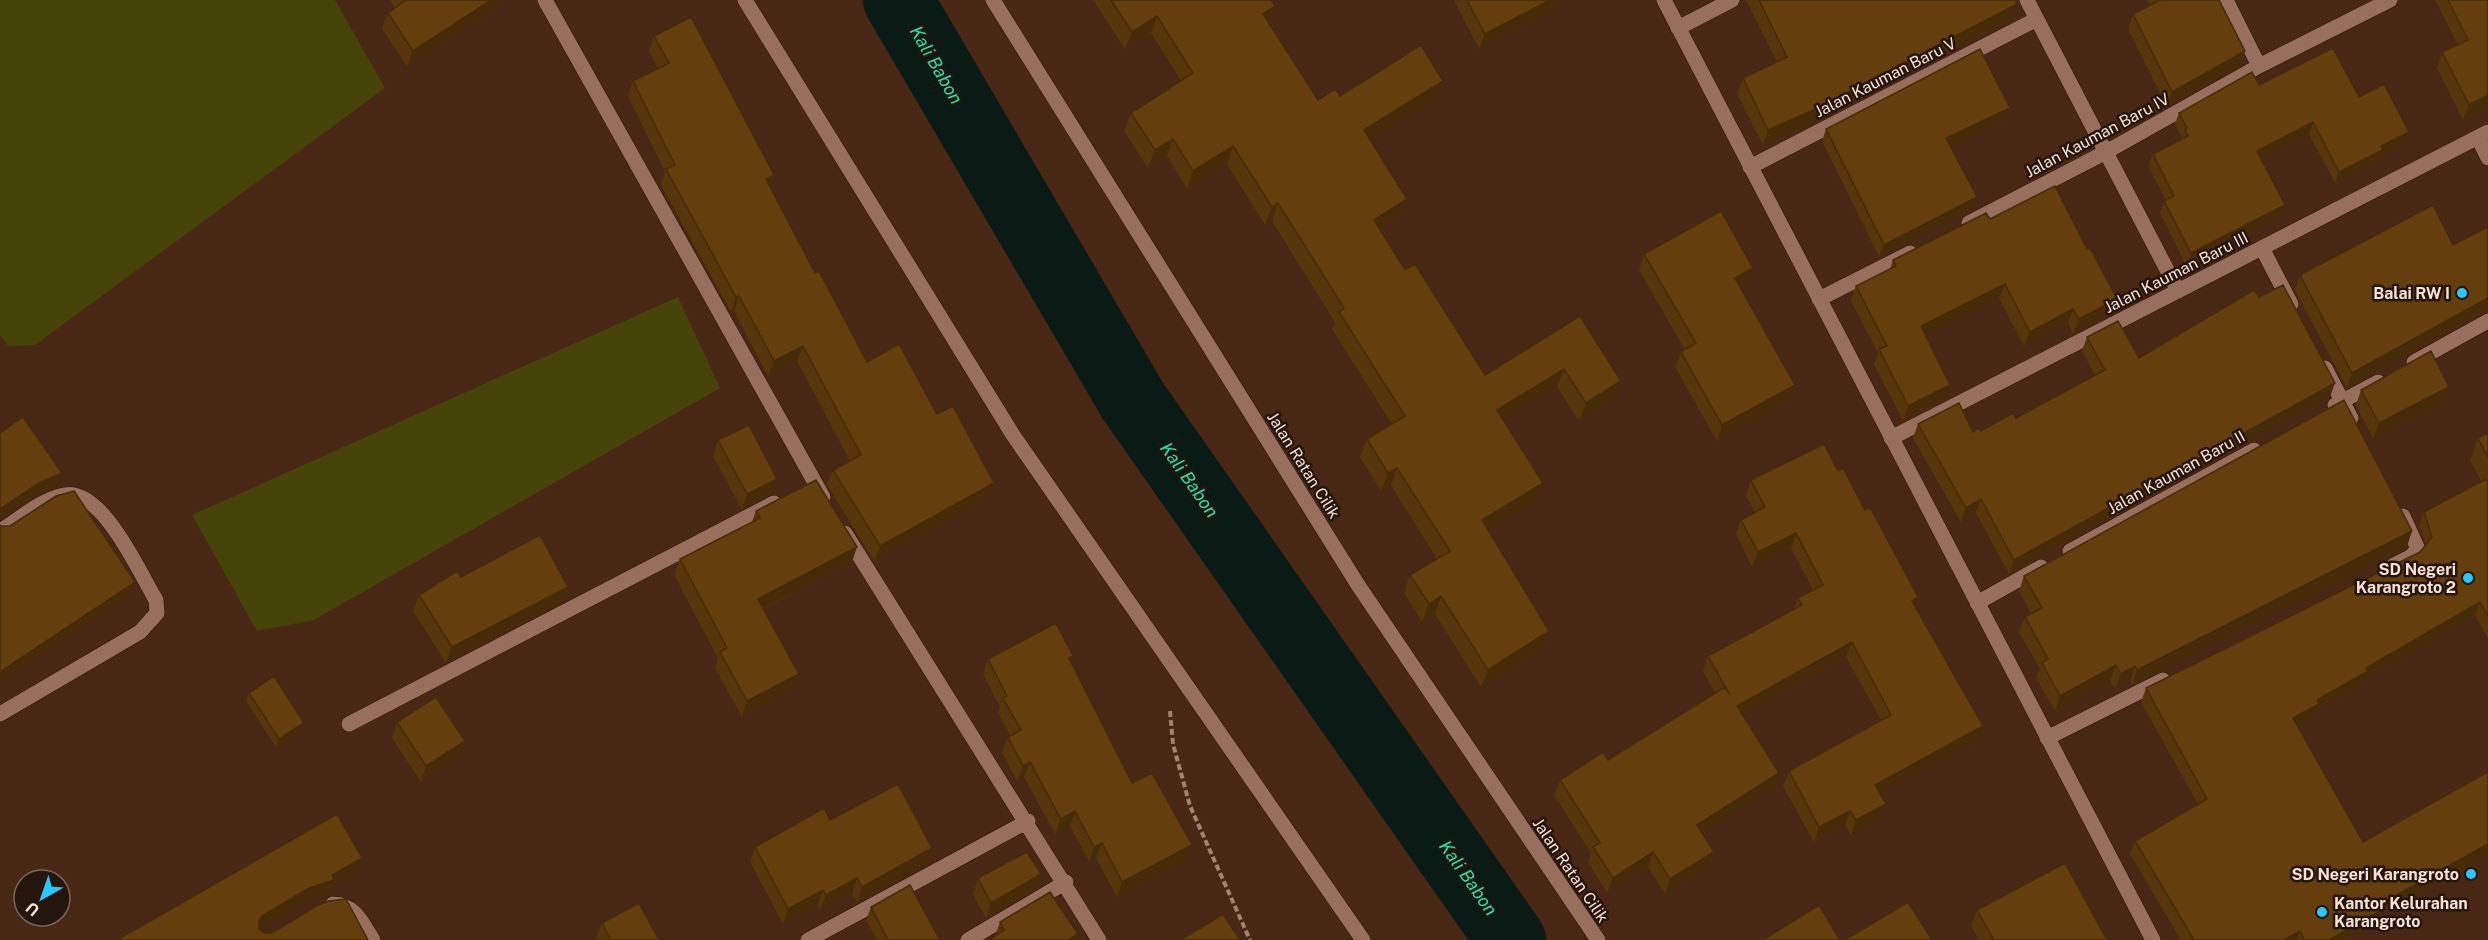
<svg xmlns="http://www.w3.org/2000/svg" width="2488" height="940" viewBox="0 0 2488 940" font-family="'Public Sans',sans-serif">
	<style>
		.green { fill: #454308 }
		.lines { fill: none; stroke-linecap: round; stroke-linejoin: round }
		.river { stroke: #0a1b15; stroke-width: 70 }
		.minor-casing { stroke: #2d0e00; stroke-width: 16 }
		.path { stroke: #9f8374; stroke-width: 4; stroke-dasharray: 6 3; stroke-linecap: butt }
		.minor { stroke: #976f5c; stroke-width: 15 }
		.wall { fill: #56350b }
		.shaded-wall { fill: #462b09 }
		.building { fill: #643e0d; stroke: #462b09; stroke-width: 1.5 }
		.poi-dot { fill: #27c8ff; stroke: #24150d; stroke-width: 2 }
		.labels { text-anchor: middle; stroke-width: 5; stroke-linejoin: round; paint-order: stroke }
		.street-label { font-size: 16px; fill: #f8e1d6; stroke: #24150d }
		.poi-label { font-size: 16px; font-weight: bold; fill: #f8e1d6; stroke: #24150d; text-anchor: end }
		.water-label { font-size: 18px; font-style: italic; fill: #1ce6af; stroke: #24150d }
	</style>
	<rect width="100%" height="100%" fill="#492715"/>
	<path class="green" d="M0 0H335L385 88 35 345 8 346 0 335Z
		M678 297 720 388 314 620 257 631 192 515Z"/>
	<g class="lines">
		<path class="river" d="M898 0 1133 401 1511 940"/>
		<defs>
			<path id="minor" d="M545 0 823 497
				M745 0 1013 435 1363 940
				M993 0 1358 585 1598 940
				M1664 0 2153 940
				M2027 0 2178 291
				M2226 0 2259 66
				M1678 28 1732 0
				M2478 138 2488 158
				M1750 167 2037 19
				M1969 223 2106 152 2259 66 2390 0
				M2262 248 2291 304
				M1819 299 1910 253
				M2414 362 2488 321
				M2325 368 2351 418
				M2335 405 2378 382
				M1891 438 2488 132
				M0 531C20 519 40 500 64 495 102 487 139 572 156 600L157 613 140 632 0 714
				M845 533 1099 940
				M2070 551 2254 450
				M2394 565 2410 557 2418 549 2403 516
				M1977 603 2041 567
				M349 724 774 503
				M2047 738 2163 680
				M333 904C355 904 363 924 373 940
				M808 940 1028 821
				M968 940 1066 882"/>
		</defs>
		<use href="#minor" class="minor-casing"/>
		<path class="path" d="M1170 711 1173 744 1190 806 1250 940"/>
		<use href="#minor" class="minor"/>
	</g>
	<path class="wall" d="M390 0H501L498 8 407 67 382 28 388 13 395 8Z
		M1093 0H1271L1269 23 1318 100 1443 81 1437 98 1370 140 1407 199 1401 216 1380 229 1405 270 1485 375 1580 316 1615 399 1579 421 1557 386 1503 420 1536 501 1488 530 1549 631 1543 649 1481 687 1435 614 1422 622 1404 593 1410 575 1437 559 1391 485 1381 491 1360 457 1367 439 1392 424 1332 329 1335 322 1272 221 1265 225 1227 164 1187 189 1167 156 1148 168 1124 131 1131 113 1181 81 1151 33 1125 49Z
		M1454 0H1558L1554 10 1479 49Z
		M1746 0H2015L2011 19 1813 124 1763 145 1737 93 1743 78 1777 62Z
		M2147 0H2219L2245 51 2239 66 2167 107 2128 29 2133 14 2150 5Z
		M2435 0H2488V108L2463 120 2437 68 2442 52 2458 45Z
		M654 36 774 175 770 186 815 273 867 362 937 414 994 483 989 498 874 561 827 485 833 470 850 461 797 361 768 376 734 311 731 312 661 185 665 172 628 96 633 81 658 68 649 51Z
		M2259 85 2359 97 2409 132 2404 144 2381 156 2379 161 2335 183 2309 134 2261 158 2281 216 2186 265 2160 213 2164 201 2166 200 2148 166 2153 154 2182 140V138L2175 124 2179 113Z
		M2005 120 1950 147 1972 210 1879 257 1822 141 1826 129Z
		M1990 219 2111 313 2073 334 2068 323 2024 346 1999 298 1925 336 1945 399 1903 421 1874 364 1878 353 1851 301 1856 286 1890 269 1893 260Z
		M2488 227V311L2483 312 2347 388 2295 290 2300 275 2453 245Z
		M1644 254 1747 283 1740 288 1789 400 1717 441 1675 367 1681 352 1685 350 1639 270Z
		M2259 297 2330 397 2009 574 1976 513 1961 522 1913 438 1918 424 1973 432 1981 431 2016 418 2095 375 2082 351 2087 337 2139 358Z
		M2449 387 2443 403 2373 439 2356 405 2361 390Z
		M2488 433V639L2475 615 2365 680 2363 685 2316 711 2314 717 2297 726 2363 842 2488 772V855L2378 916 2375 925 2348 940H2181L2130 854 2135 841 2198 804 2141 702 2146 688 2420 552 2426 545 2419 525 2424 512 2481 481 2470 460 2478 438Z
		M718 440 772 494 742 510 713 456Z
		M1838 471 1915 606 1977 741 1880 794V819L1851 835 1845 825 1814 842 1783 786 1789 771 1881 720 1846 657 1742 715 1774 788 1702 833 1714 852 1708 867 1665 894 1648 867 1607 893 1588 862 1591 853 1554 795 1560 780 1608 760 1715 693 1703 671 1708 656 1794 609 1798 598 1813 590 1791 548 1752 567 1736 534 1741 520 1755 513 1746 495 1751 480Z
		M756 511 852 562 763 609 794 689 742 717 715 668 718 658 674 575 680 559 752 522Z
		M2412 531 2407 546 2132 685 2130 681 2115 689 2110 680 2055 711 2036 678 2040 669 2019 632 2025 617 2031 613 2019 591 2024 576Z
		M461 577 568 587 563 602 446 663 413 611 419 595Z
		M988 659 1071 661 1132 783 1187 860 1117 897 1096 858 1089 862 1070 826 1055 834 1024 777 1017 781 1002 752 1008 737 1010 736 998 713 1000 707 983 674Z
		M249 693 301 731 276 747 246 701Z
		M397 722 460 756 421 782 392 738Z
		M830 820 932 848 927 864 857 903 852 894 820 910 817 906 783 924 750 862 755 847Z
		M1041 874 1035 889 986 918 973 894 978 878Z
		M871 907 940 940H877L866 920Z
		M1977 910 2107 940H1979L1971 926Z
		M1000 922 1075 940 995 936Z
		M602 923 659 940H598L596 938Z"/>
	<path class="shaded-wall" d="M491 0H501L498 8 407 67 413 51Z
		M1550 0H1558L1554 10 1479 49 1485 34Z
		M1704 0H1711L1702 4Z
		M2017 4 2011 19 1813 124 1763 145 1768 130Z
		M1275 6 1269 24 1263 14Z
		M1157 16 1151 33 1125 49 1132 32Z
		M2245 51 2239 66 2167 107 2172 92Z
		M1443 81 1437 98 1358 148 1364 130Z
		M2488 95V108L2463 120 2469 105Z
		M2010 108 2005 120 1942 151 1946 138Z
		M2313 122 2309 134 2253 162 2257 151Z
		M2409 132 2404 144 2381 156 2379 161 2335 183 2339 172 2381 146Z
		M1173 139 1167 156 1148 168 1155 150Z
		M1233 146 1227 164 1187 189 1193 171Z
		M774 175 768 190 766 179Z
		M1977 197 1972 210 1879 257 1884 245Z
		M1407 199 1401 216 1367 237 1374 220Z
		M1278 203 1272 221 1265 225 1272 207Z
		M2285 205 2281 216 2186 265 2191 253Z
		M1753 268 1747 283 1729 294 1735 278Z
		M2005 284 1999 298 1916 341 1921 326Z
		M739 296 734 311 731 312 736 297Z
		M2488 298V311L2483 312 2347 388 2352 373Z
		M2117 299 2111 313 2073 334 2079 319Z
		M2073 309 2068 323 2024 346 2030 332Z
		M803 346 797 361 768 376 774 361Z
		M1564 369 1557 386 1491 428 1497 410Z
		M1621 381 1615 399 1579 421 1586 403Z
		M2335 383 2330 397 2009 574 2014 560Z
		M1795 385 1789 400 1717 441 1722 425Z
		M1950 385 1945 399 1903 421 1908 406Z
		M2449 387 2443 403 2373 439 2379 423Z
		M1397 468 1391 485 1381 491 1388 473Z
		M62 473 57 487 34 497 0 519V509L39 483Z
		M777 479 772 494 742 510 747 494Z
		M994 483 989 498 874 561 880 546Z
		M1543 483 1536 501 1476 538 1482 520Z
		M1981 499 1976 513 1961 522 1966 508Z
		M2412 531 2407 546 2132 685 2137 670Z
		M1796 533 1791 548 1752 567 1758 552Z
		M857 547 852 562 752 614 758 599Z
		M135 582 130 595 0 682V672Z
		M568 587 563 602 446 663 452 647Z
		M1441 596 1435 614 1422 622 1429 604Z
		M1918 597 1913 612 1912 601Z
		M2480 602 2475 615 2365 680 2363 685 2316 711 2314 717 2288 732 2293 718 2317 700 2366 668Z
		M1549 631 1543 649 1481 687 1488 670Z
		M1852 642 1846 657 1731 721 1737 706Z
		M2116 665 2110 680 2055 711 2060 696Z
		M2135 666 2130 681 2115 689 2121 674Z
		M799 674 794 689 742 717 747 701Z
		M304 723 301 731 276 747 279 739Z
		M1983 726 1977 741 1870 800 1875 785Z
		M465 741 460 756 421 782 426 766Z
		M1030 762 1024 777 1017 781 1023 766Z
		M1779 773 1774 788 1691 840 1697 825Z
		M1886 804 1880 819 1851 835 1856 820Z
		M1075 811 1070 826 1055 834 1061 819Z
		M1850 811 1845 825 1814 842 1819 827Z
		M1102 843 1096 858 1089 862 1094 847Z
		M2488 844V855L2378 916 2375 925 2348 940H2329L2377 906Z
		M1192 845 1187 860 1117 897 1122 882Z
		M932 848 927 864 857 903 862 887Z
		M1653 852 1648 867 1607 893 1613 878Z
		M1714 852 1708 867 1665 894 1670 879Z
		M362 858 356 873 331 888 329 895 303 903 257 932 259 921 262 916 309 888Z
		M1041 874 1035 889 986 918 991 903Z
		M857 878 852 894 820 910 826 895Z
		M823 890 817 906 783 924 788 909Z
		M2300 931 2297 940H2284Z
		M1078 934 1075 940H1068Z"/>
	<path class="building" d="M406 0H491L413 51 388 13Z
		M1111 0H1271L1275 6 1263 14 1318 100 1335 89 1340 96 1421 45 1443 81 1364 130 1407 199 1374 220 1405 270 1415 264 1485 375 1580 316 1621 381 1586 403 1564 369 1497 410 1543 483 1482 520 1549 631 1488 670 1441 596 1429 604 1410 575 1450 551 1397 468 1388 473 1367 439 1405 416 1339 312 1344 308 1278 203 1272 207 1233 146 1193 171 1173 139 1155 150 1131 113 1193 73 1157 16 1132 32Z
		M1467 0H1550L1485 34Z
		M1759 0H2015L2017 4 1818 108 1768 130 1743 78 1787 57Z
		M2160 0H2219L2245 51 2172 92 2133 14Z
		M2448 0H2488V95L2469 105 2442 52 2468 40Z
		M691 17 774 175 766 179 815 273 819 271 867 362 899 344 937 414 953 406 994 483 880 546 833 470 861 455 803 346 774 361 739 296 736 297 666 169 675 165 633 81 669 63 654 36Z
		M2333 48 2359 97 2384 84 2409 132 2381 146 2383 150 2339 172 2313 122 2257 151 2285 205 2191 253 2164 201 2174 196 2153 154 2188 136 2185 130 2187 128 2179 113 2252 72 2259 85Z
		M1980 49 2010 108 1946 138 1977 197 1884 245 1826 129Z
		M2055 186 2087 249 2090 248 2117 299 2079 319 2073 309 2030 332 2005 284 1921 326 1950 385 1908 406 1879 349 1887 346 1856 286 1896 266 1893 260 1986 213 1990 219Z
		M2433 205 2453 245 2488 227V298L2352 373 2300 275Z
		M1721 211 1753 268 1735 278 1795 385 1722 425 1681 352 1696 343 1644 254Z
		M2283 285 2335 383 2014 560 1981 499 1966 508 1918 424 1959 403 1973 432 1979 428 1981 431 2013 413 2016 418 2105 370 2087 337 2118 321 2139 358 2254 290 2259 297Z
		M2431 351 2449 387 2379 423 2361 390Z
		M2344 400 2412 531 2137 670 2135 666 2121 674 2116 665 2060 696 2042 663 2048 659 2025 617 2042 608 2024 576Z
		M23 417 62 473 39 483 0 509V433Z
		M749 425 777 479 747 494 718 440Z
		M2488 433V457L2478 438Z
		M1824 444 1838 471 1843 468 1865 510 1870 507 1918 597 1912 601 1983 726 1875 785 1886 804 1856 820 1850 811 1819 827 1789 771 1891 715 1852 642 1737 706 1779 773 1697 825 1714 852 1670 879 1653 852 1613 878 1593 847 1600 843 1560 780 1603 752 1608 760 1725 687 1730 695 1708 656 1802 605 1798 598 1823 585 1796 533 1758 552 1741 520 1765 507 1751 480Z
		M2486 479 2488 483V616L2480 602 2366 668 2368 671 2317 700 2319 704 2293 718 2363 842 2488 772V844L2377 906 2380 911 2329 940H2305L2300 931 2284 940H2194L2135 841 2207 799 2146 688 2420 552 2432 537 2424 512Z
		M816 480 857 547 758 599 799 674 747 701 720 652 727 648 680 559 760 518 756 511Z
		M74 491 135 582 0 672V525L1 526H10L56 496Z
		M540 535 568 587 452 647 419 595 457 571 461 577Z
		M1056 623 1073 656 1069 658 1132 783 1152 773 1192 845 1122 882 1102 843 1094 847 1075 811 1061 819 1030 762 1023 766 1008 737 1021 730 1003 698 1007 696 988 659Z
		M274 676 304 723 279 739 249 693Z
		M436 697 465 741 426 766 397 722Z
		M898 784 932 848 862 887 857 878 826 895 823 890 788 909 755 847 824 808 830 820Z
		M337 814 362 858 332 875 334 880 309 888 262 916 259 921V929L264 933H272L318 905 329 901 346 899 368 940H117Z
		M1027 852 1041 874 991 903 978 878Z
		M2065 863 2107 940H1994L1977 910Z
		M910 885 940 940H888L871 907Z
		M1050 892 1078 934 1068 940H989L1004 930 1000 922Z
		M1908 902 1932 940H1845Z
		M639 903 659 940H611L602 923Z
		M1819 905 1840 940H1763Z
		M1223 914 1240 940H1181Z"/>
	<g class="poi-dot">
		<circle cx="2462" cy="293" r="6"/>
		<circle cx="2468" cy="578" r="6"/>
		<circle cx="2471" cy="874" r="6"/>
		<circle cx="2322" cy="912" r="6"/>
	</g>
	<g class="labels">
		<g class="street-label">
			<text transform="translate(1885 77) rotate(-27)" y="6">Jalan Kauman Baru V</text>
			<text transform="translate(2097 135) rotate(-28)" y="6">Jalan Kauman Baru IV</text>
			<text transform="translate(2176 272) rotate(-27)" y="6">Jalan Kauman Baru III</text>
			<text transform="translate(1304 465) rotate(58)" y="6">Jalan Ratan Cilik</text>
			<text transform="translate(2176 472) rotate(-29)" y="6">Jalan Kauman Baru II</text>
			<text transform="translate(1571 870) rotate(56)" y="6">Jalan Ratan Cilik</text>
		</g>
		<g class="poi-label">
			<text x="2450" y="299">Balai RW I</text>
			<text x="2456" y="575">SD Negeri<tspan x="2456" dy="18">Karangroto 2</tspan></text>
			<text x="2459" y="880">SD Negeri Karangroto</text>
			<text x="2334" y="909" text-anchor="start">Kantor Kelurahan<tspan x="2334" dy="18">Karangroto</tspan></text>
		</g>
		<g class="water-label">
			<text transform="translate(936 65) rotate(60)" y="6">Kali Babon</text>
			<text transform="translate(1189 480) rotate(55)" y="6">Kali Babon</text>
			<text transform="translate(1468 878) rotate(55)" y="6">Kali Babon</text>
		</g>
	</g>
	<g transform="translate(42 898) rotate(220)"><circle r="28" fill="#24150d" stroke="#79675d" stroke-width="1.5"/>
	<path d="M0-4.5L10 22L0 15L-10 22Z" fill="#27c8ff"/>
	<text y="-9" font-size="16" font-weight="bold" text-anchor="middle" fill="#f8e1d6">U</text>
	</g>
</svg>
